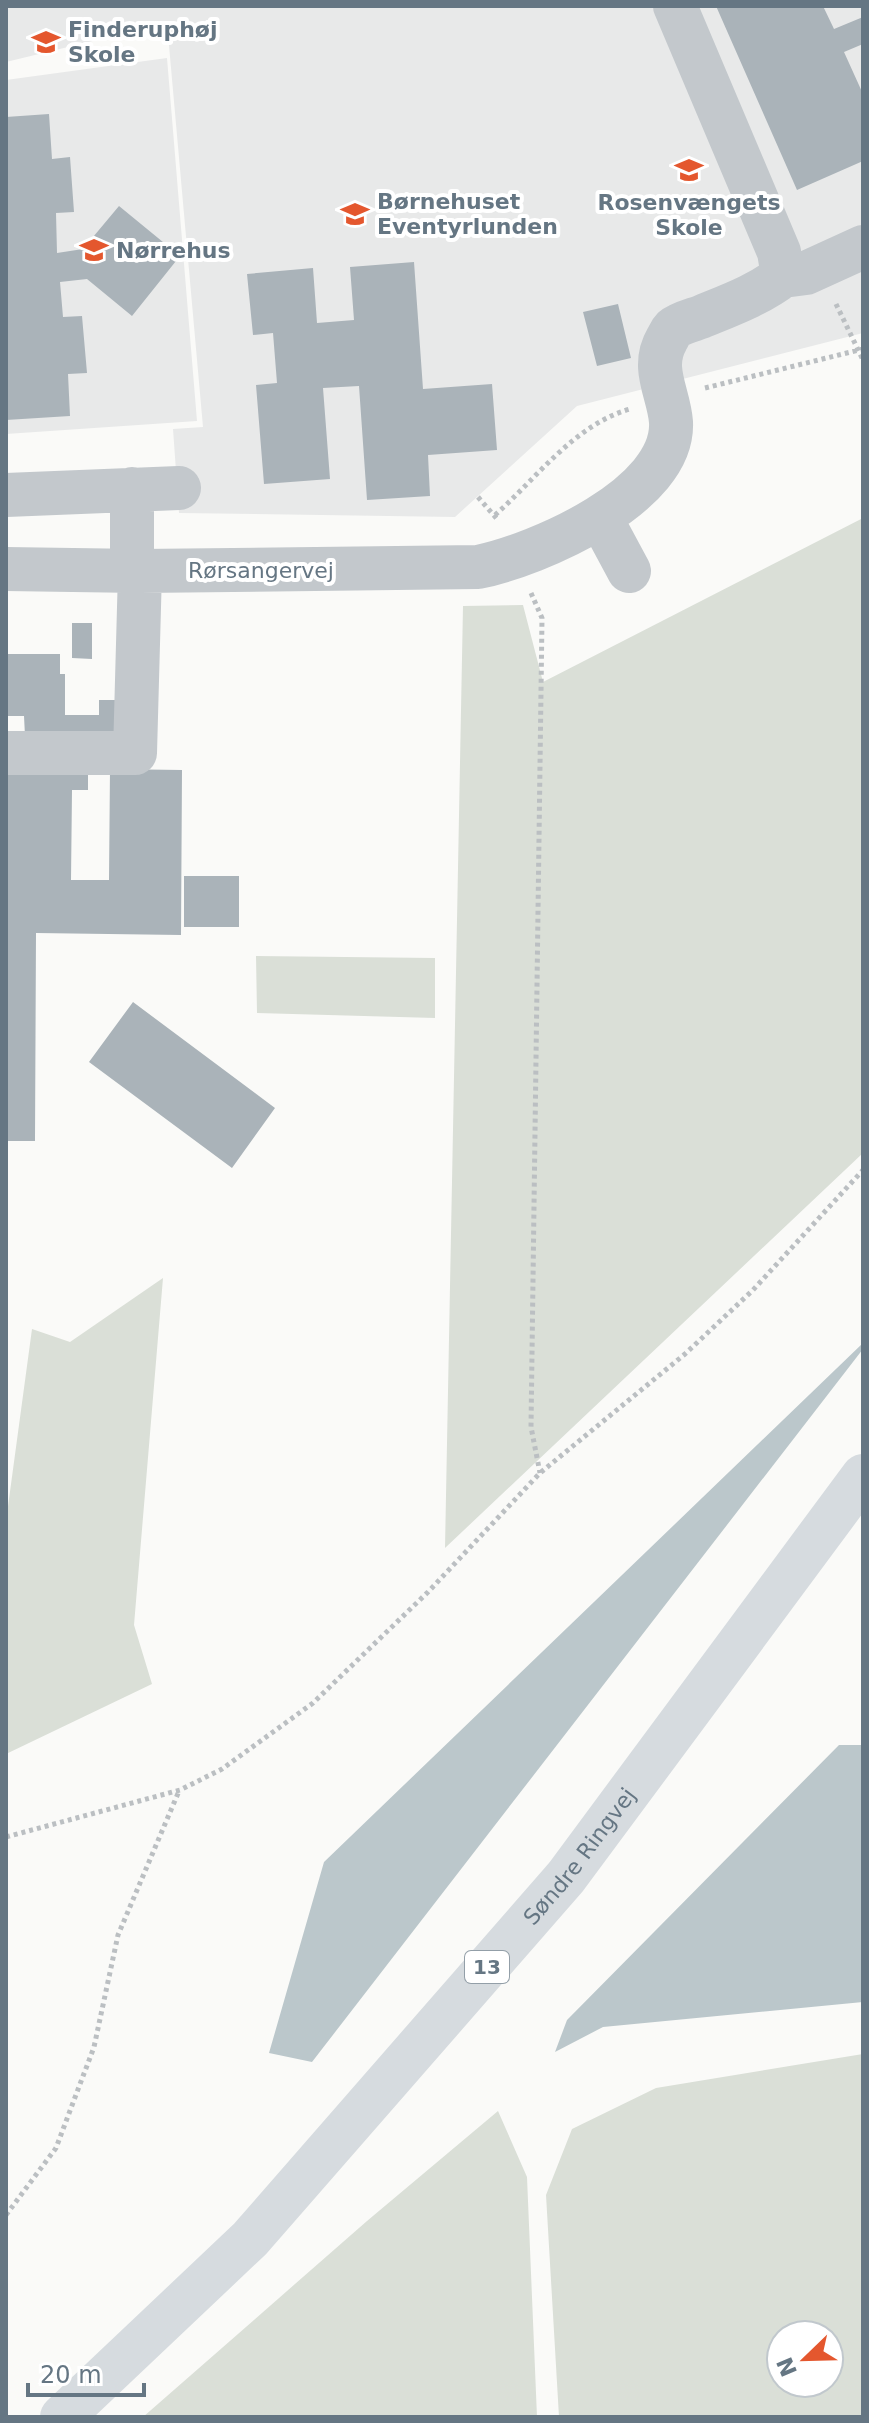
<svg xmlns="http://www.w3.org/2000/svg" width="869" height="2423" viewBox="0 0 869 2423" font-family="'DejaVu Sans',sans-serif">
	<style>
		.built { fill: #e8e9e9 }
		.green { fill: #dadfd7; fill-rule: evenodd }
		.water { fill: #bbc7cb }
		.building { fill: #aab3b9 }
		.lines { fill: none; stroke-linecap: round; stroke-linejoin: round }
		.path { stroke: #bbbfc2; stroke-width: 5; stroke-dasharray: 4 4; stroke-linecap: butt }
		.minor { stroke: #c3c8cc; stroke-width: 44 }
		.major { stroke: #d6dbdf; stroke-width: 44 }
		.labels { text-anchor: middle; stroke-width: 8; stroke-linejoin: round; paint-order: stroke }
		.shield { fill: #fff; stroke: #939fa8; stroke-width: 2 }
		.shield-label { font-size: 20px; font-weight: bold; fill: #657683 }
		.poi-label { font-size: 22px; font-weight: bold; fill: #657683; stroke: #fff; text-anchor: start }
		.street-label { font-size: 22px; fill: #657683; stroke: #fff }
	</style>
	<rect width="100%" height="100%" fill="#fafaf8"/>
	<path class="built" d="M6 6H863V333L577 406 455 517 179 513 173 429 203 427 167 23 6 62Z
		M167 58 197 421 6 434V80Z"/>
	<path class="green" d="M863 518V1153L445 1548 463 606 523 605 543 682Z
		M256 956 435 958V1018L257 1013Z
		M163 1278 134 1625 152 1684 6 1754V1521L32 1329 70 1342Z
		M863 2054V2417H559L546 2195 572 2129 656 2088ZM829 2335V2383H781V2335Z
		M498 2111 527 2177 537 2417H143L367 2221Z"/>
	<path class="water" d="M863 1343V1349L312 2062 269 2053 324 1862Z
		M839 1745H863V2002L603 2027 555 2052 567 2020Z"/>
	<path class="building" d="M716 6H823L834 29 863 17V44L844 52 863 94V161L797 190Z
		M49 114 52 159 70 157 74 212 56 213 57 253 83 249 119 206 180 256 132 316 87 279 60 282 63 317 82 316 87 373 68 374 70 416 6 420V117Z
		M414 262 423 389 492 384 497 450 428 455 430 496 367 500 359 386 323 388 330 479 264 484 256 385 277 383 273 333 253 335 247 274 313 268 317 323 354 320 350 267Z
		M618 304 631 358 597 366 583 312Z
		M72 623H92V659L72 658Z
		M6 654H60V674H65V715H99V700H123L124 736H25L24 716H6Z
		M6 761H88V790H72L71 880H109L110 769 182 770 181 935 36 933 35 1141H6Z
		M184 876H239V927H184Z
		M133 1002 275 1108 232 1168 89 1062Z"/>
	<g class="lines">
		<path class="path" d="M836 304 863 360
			M705 388 863 349
			M478 497 497 519
			M495 515C537 478 574 425 630 409
			M531 593 542 618 531 1427 540 1473
			M6 1837 180 1790 222 1769 313 1703 428 1592 540 1473 685 1354 753 1290 863 1170
			M6 2215 56 2148 94 2047 118 1935 179 1791"/>
		<path class="minor" d="M783 276 806 273 863 247
			M132 489V571
			M6 495 179 488
			M600 517 629 571
			M6 569 140 571 478 567C537 555 675 496 671 422 669 393 650 368 667 339 669 336 670 332 673 329 680 323 693 320 701 317 730 305 758 295 783 276L779 252 675 6
			M6 753H135L140 571"/>
		<path class="major" id="s1" d="M62 2417 250 2239 566 1877 863 1476"/>
	</g>
	<defs>
		<symbol id="school-bare" viewBox="-9 -9 18 18"><path d="M0-5L7-2L0 1L-7-2ZM-4 1L0 2.5L4 1V4Q0 6-4 4Z" fill="#e4572e" stroke="#fff" stroke-width="2.5" paint-order="stroke"/></symbol>
	</defs>
	<g fill-rule="evenodd">
		<use href="#school-bare" x="26" y="22" width="40" height="40"/>
		<use href="#school-bare" x="669" y="150" width="40" height="40"/>
		<use href="#school-bare" x="335" y="194" width="40" height="40"/>
		<use href="#school-bare" x="74" y="230" width="40" height="40"/>
	</g>
	<g class="labels">
		<rect class="shield" x="465" y="1951" width="44" height="32" rx="6"/>
		<g class="shield-label">
			<text x="487" y="1974">13</text>
		</g>
		<g class="poi-label">
			<text x="68" y="37">Finderuphøj<tspan x="68" dy="25">Skole</tspan></text>
			<text x="377" y="209">Børnehuset<tspan x="377" dy="25">Eventyrlunden</tspan></text>
			<text x="689" y="210" text-anchor="middle">Rosenvængets<tspan x="689" dy="25">Skole</tspan></text>
			<text x="116" y="258">Nørrehus</text>
		</g>
		<g class="street-label">
			<text x="261" y="578">Rørsangervej</text>
			<text dy="8" stroke="none"><textPath href="#s1" startOffset="764">Søndre Ringvej</textPath></text>
		</g>
	</g>
	<rect width="869" height="2423" fill="none" stroke="#657683" stroke-width="16"/>
	<g transform="translate(805 2359) rotate(247)"><circle r="38" fill="#ffffff" stroke="#c1c8cd" stroke-width="2"/>
	<path d="M0-6L14 30L0 20L-14 30Z" fill="#e4572e"/>
	<text y="-12" font-size="22" font-weight="bold" text-anchor="middle" fill="#657683">N</text>
	</g>
	<path d="M28 2383v12h116v-12" fill="none" stroke="#657683" stroke-width="4"/>
	<text x="40" y="2383" font-size="24" fill="#657683" stroke="#ffffff" stroke-width="6" paint-order="stroke">20 m</text>
</svg>
